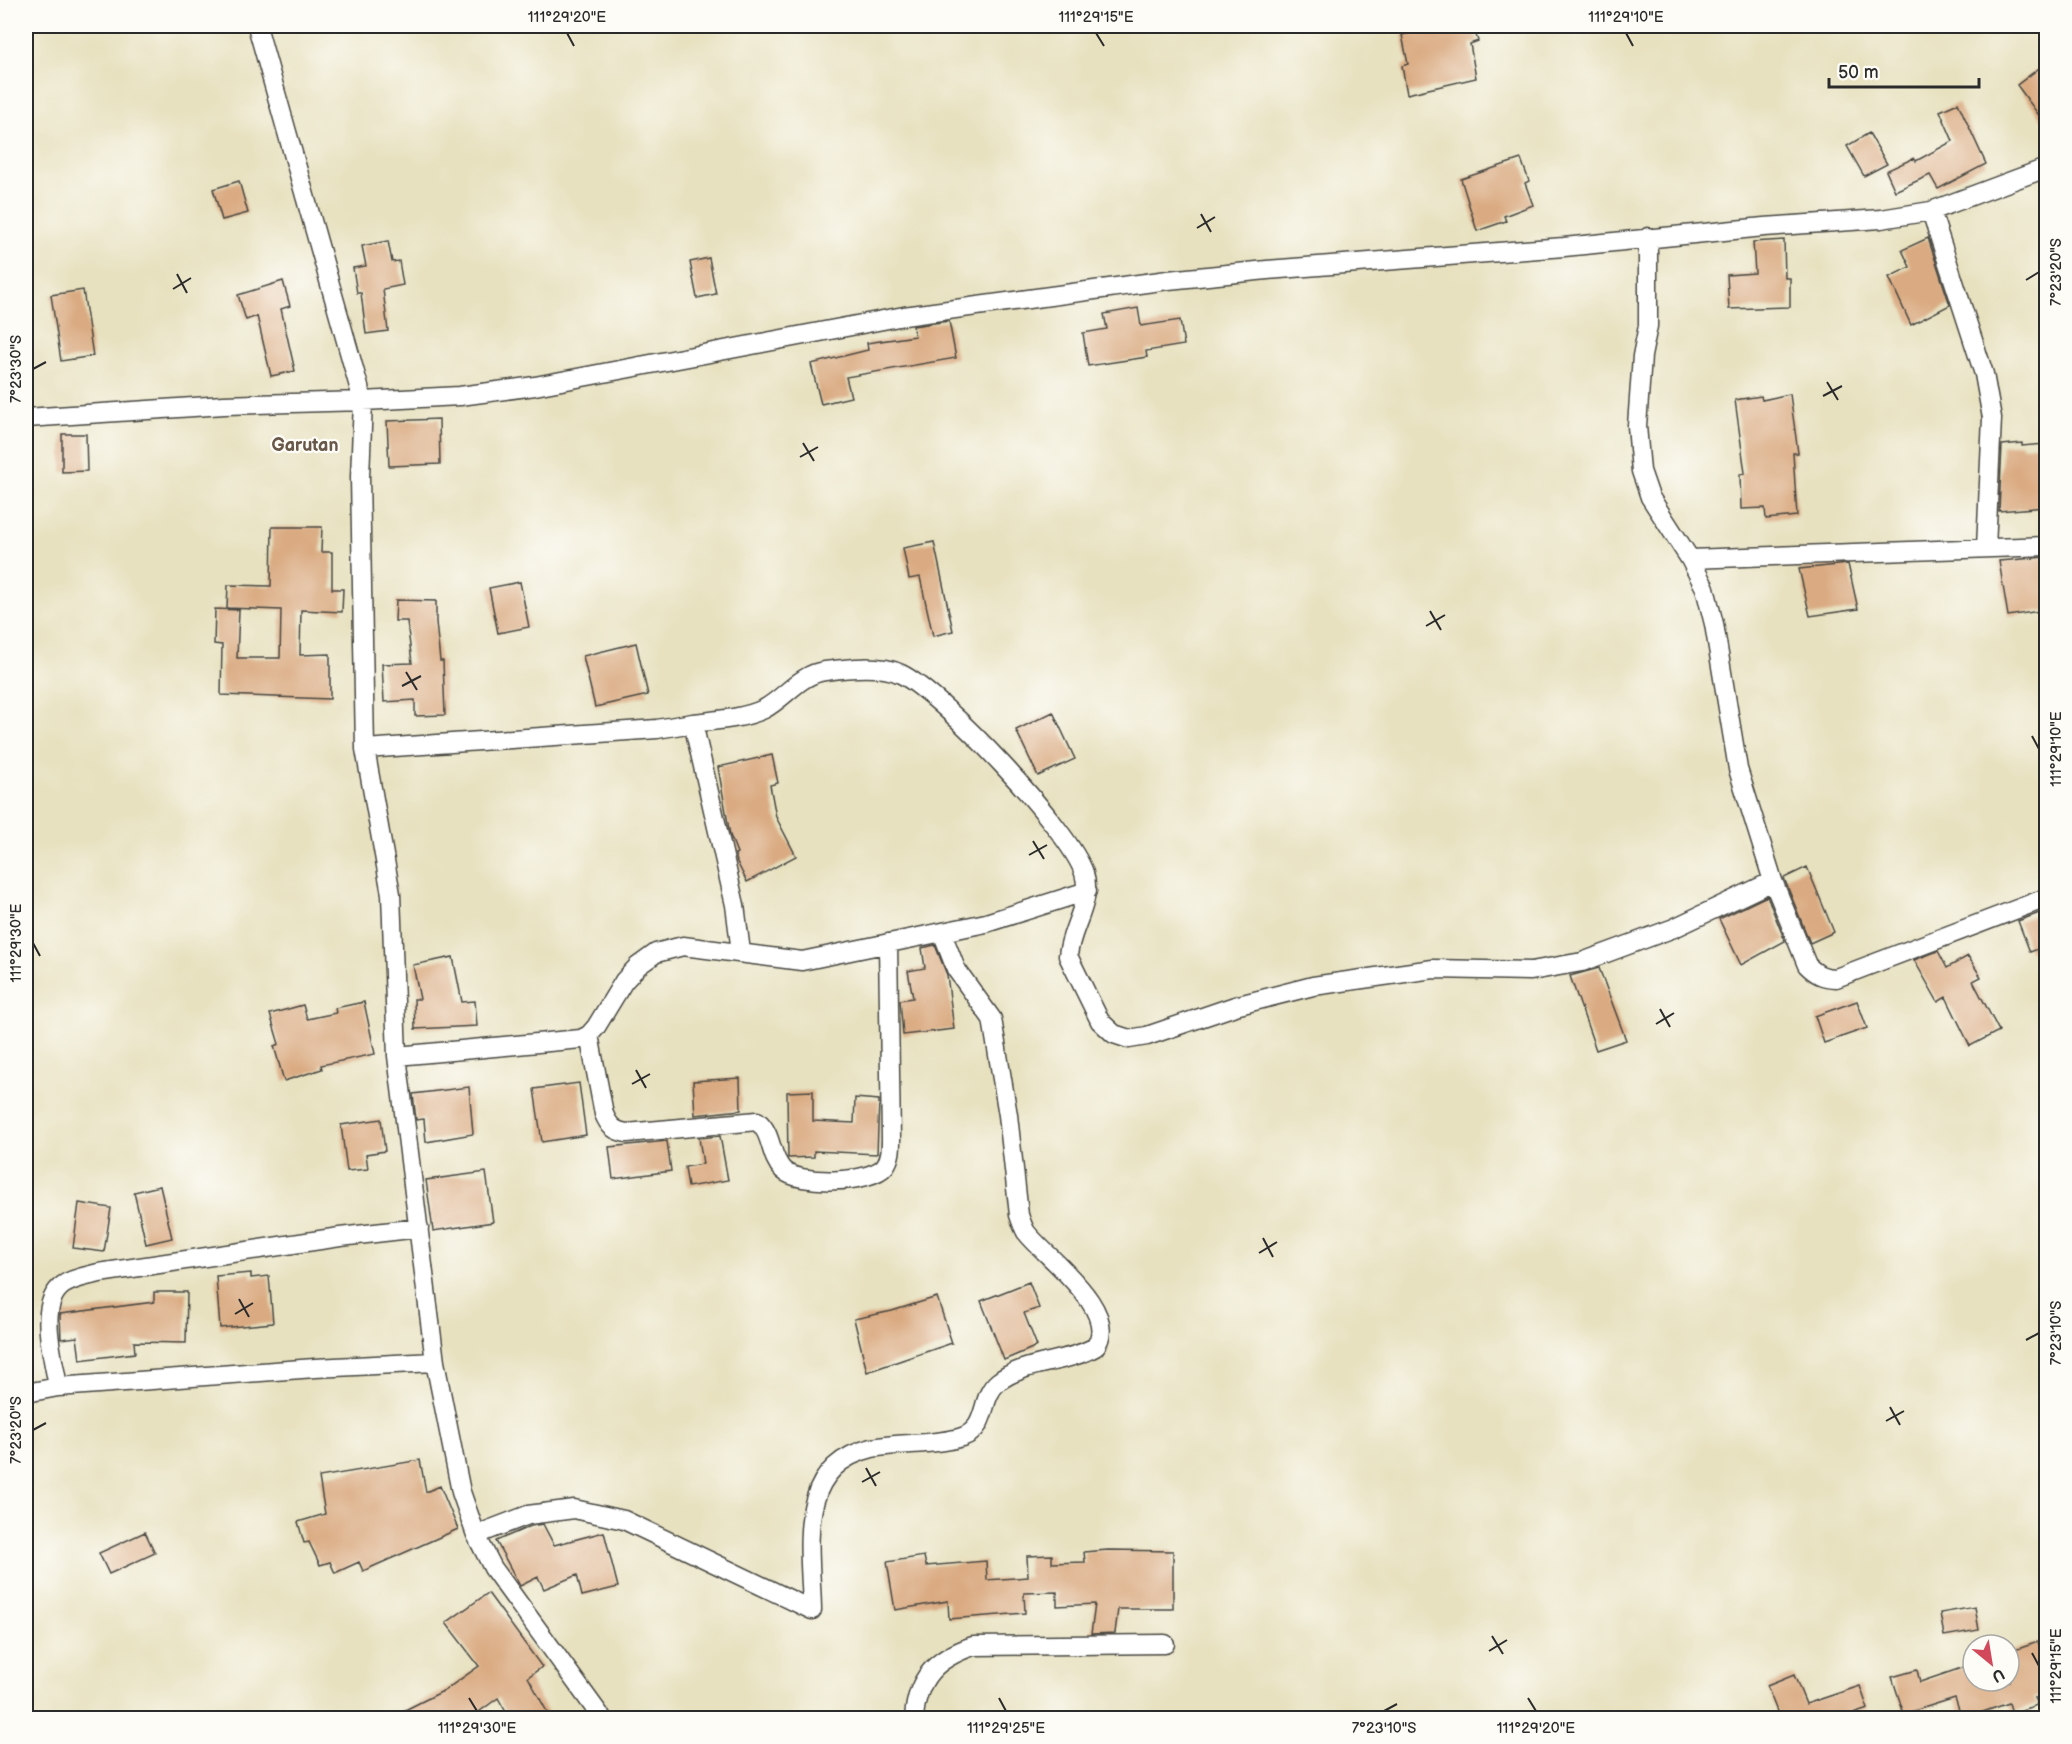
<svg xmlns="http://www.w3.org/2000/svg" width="2072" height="1744" viewBox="0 0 2072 1744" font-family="'Balsamiq Sans',sans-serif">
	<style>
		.building { fill: #daab82 }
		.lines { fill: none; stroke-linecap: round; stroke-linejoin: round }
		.minor-casing { stroke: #474641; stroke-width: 21 }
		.minor { stroke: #fff; stroke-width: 18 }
		.ticks { fill: none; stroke: #2b2b2b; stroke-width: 2 }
		.labels { text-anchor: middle; stroke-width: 4.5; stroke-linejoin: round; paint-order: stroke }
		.quarter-label { font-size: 18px; font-weight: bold; fill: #685849; stroke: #fdfcf7 }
		.neatline { fill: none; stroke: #2b2b2b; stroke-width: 2 }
		.ticks-label { font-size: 15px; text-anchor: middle; fill: #2b2b2b }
	</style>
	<rect width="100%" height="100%" fill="#fdfcf7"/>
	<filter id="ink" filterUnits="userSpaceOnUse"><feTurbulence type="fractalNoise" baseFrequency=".0167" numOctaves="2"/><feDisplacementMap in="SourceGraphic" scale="12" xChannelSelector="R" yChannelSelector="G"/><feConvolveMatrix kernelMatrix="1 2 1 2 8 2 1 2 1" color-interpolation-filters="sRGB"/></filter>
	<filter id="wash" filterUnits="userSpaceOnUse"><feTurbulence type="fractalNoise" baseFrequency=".008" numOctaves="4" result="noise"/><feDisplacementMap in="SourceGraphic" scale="24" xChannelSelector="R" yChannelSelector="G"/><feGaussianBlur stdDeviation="1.35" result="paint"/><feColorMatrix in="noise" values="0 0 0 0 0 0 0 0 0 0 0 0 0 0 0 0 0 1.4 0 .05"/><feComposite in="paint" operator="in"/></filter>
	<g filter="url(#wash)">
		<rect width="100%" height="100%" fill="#e7e1bf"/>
		<g id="blocks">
			<path class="building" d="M1441 26H1473L1478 41 1470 44 1476 78 1407 94 1402 66 1408 64 1402 35Z
				M2046 63V125L2017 85Z
				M1958 103 1986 164 1938 189 1930 175 1895 191 1886 171 1914 158 1916 161 1953 141 1940 111Z
				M1869 133 1887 164 1864 176 1847 146Z
				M1521 159 1529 181 1525 183 1533 205 1504 216 1506 221 1477 231 1461 179Z
				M239 181 248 213 222 220 213 189Z
				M1928 238 1950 305 1911 325 1889 277 1910 267 1902 250Z
				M1784 240 1785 278H1790V307L1729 309 1727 275 1755 273 1753 242Z
				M388 241 392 262 399 261 403 285 383 289 388 331 366 334 361 293H357L353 268 366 266 362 246Z
				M709 258 716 294 697 298 690 262Z
				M283 281 290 306 281 309 295 371 271 376 257 316 246 320 238 295Z
				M83 290 93 356 61 361 51 295Z
				M1138 308 1141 326 1180 320 1184 345 1146 351 1147 357 1088 366 1083 333 1107 329 1104 314Z
				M949 321 956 358 846 377 851 397 821 404 811 364 868 350 867 343 915 336 913 326Z
				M1790 394 1798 453H1793L1797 516 1766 519 1765 508 1741 509 1740 474 1745 473 1735 400 1761 396 1762 400Z
				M439 419 440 464 389 466 387 421Z
				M62 434H86L87 471 62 472Z
				M2022 443V446L2045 444 2046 507 1999 511 2002 445Z
				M272 527H322L321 552H332V589H343L342 612 301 610 300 655 330 654V699L221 695 222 645 214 644 215 609 239 610 237 658H280L281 610 227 608 228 585 271 586Z
				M934 542 953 631 933 636 920 577 909 579 903 548Z
				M2046 557V610L2008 616 1999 561Z
				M1848 564 1858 609 1810 616 1799 569Z
				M520 582 529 627 498 633 489 588Z
				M396 600 436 601V622L440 661H443L445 715 415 716V700L384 702 382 664 412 663 407 621H395Z
				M636 643 648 695 595 707 583 656Z
				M1053 712 1075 759 1038 776 1016 730Z
				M772 755 778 783 770 785 776 817 796 856 747 882 737 862 735 854 737 853 730 835 718 767Z
				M1807 867 1834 932 1810 943 1784 878Z
				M1767 896 1785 941 1741 965 1719 919Z
				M2042 912 2046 922V946L2030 952 2018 921Z
				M935 945 947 975 954 1029 903 1035 900 1000 913 998 908 971 925 968 922 948Z
				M1938 951 1947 968 1968 956 1981 977 1973 981 1999 1031 1970 1046 1946 997 1938 1002 1914 960Z
				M453 957 462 1002 475 1001 477 1026 415 1029 414 999H420L413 965Z
				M1599 968 1626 1040 1596 1050 1570 976Z
				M1857 1001 1867 1028 1824 1043 1815 1016Z
				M364 1002 375 1054 321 1065 322 1069 284 1081 274 1046 279 1044 270 1014 303 1005 307 1019 336 1013 335 1008Z
				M740 1078 741 1110 695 1115 693 1081Z
				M579 1083 586 1135 542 1142 534 1089Z
				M469 1087 473 1134 426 1142 424 1119 416 1120 413 1094Z
				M813 1091V1121L854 1123 855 1098 879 1100 877 1154 814 1151V1157L788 1158 787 1092Z
				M381 1119 385 1151 366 1154 368 1169 347 1171 341 1125Z
				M720 1136 728 1180 688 1187 685 1167 703 1164 699 1138Z
				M667 1141 671 1171 613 1179 609 1147Z
				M486 1172 493 1222 433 1231 426 1180Z
				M160 1186 172 1238 146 1244 134 1192Z
				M79 1203 111 1208 104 1252 73 1248Z
				M251 1273V1278L269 1276 273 1323 220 1328 216 1276Z
				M1029 1282 1039 1308 1024 1313 1037 1346 1004 1360 981 1301Z
				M154 1292H187L186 1343 134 1342 135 1353 80 1360 77 1337 61 1339 60 1314 154 1302Z
				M937 1297 952 1343 867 1372 854 1319 892 1311Z
				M420 1460 426 1492 440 1486 458 1529 363 1571 359 1562 335 1573 330 1562 320 1565 309 1542 304 1543 298 1522 325 1514 319 1477Z
				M543 1524 554 1545 604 1532 618 1587 582 1596 577 1575 544 1589 538 1577 520 1586 496 1541 531 1526Z
				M145 1532 155 1553 109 1574 99 1553Z
				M1108 1550 1173 1551V1609H1118L1115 1633 1091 1634 1095 1604 1057 1606V1592L1024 1593 1025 1613 949 1619 948 1601 895 1610 887 1562 924 1556 926 1566 986 1561 987 1580 1028 1577 1027 1556 1052 1555V1563L1085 1562 1084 1552Z
				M488 1593 542 1667 528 1677 551 1719H510L498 1698 469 1719H387L445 1690 479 1666 446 1623Z
				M1975 1607 1979 1630 1944 1636 1940 1613Z
				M2038 1642 2046 1662V1694L2034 1698 2037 1705 2012 1713 2009 1703 1962 1719 1955 1698 1904 1714 1892 1677 1917 1670 1920 1682 1973 1664V1681H2009V1652Z
				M1794 1675 1806 1704 1860 1686 1868 1709 1838 1719H1773L1772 1716 1778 1714 1767 1686Z"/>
		</g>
	</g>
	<g filter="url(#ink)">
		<use href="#blocks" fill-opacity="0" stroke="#474641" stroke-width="1.5"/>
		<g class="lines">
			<defs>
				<path id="minor" d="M257 26 363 401 460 396 535 386 904 316 1168 280 1267 270 1564 247 1764 227 1881 219 1931 211 2046 168
					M1931 211 1984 374 1992 418 1986 548
					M1648 237V326L1642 356 1637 426 1641 471 1650 497 1690 559 1705 588 1714 624 1738 769 1773 881 1807 965C1816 974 1823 978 1836 978L2046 898
					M26 418 224 405 363 401 360 477 365 749 391 894 397 1056 435 1362 461 1492 476 1535 493 1568 602 1718
					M1690 559 2046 546
					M693 723C716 720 743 719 764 709 785 698 800 674 825 671 847 668 881 664 901 674 942 694 1071 831 1084 873 1093 903 1070 927 1068 956L1100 1021 1114 1034 1129 1039 1147 1036 1235 1006 1313 986 1433 969 1531 971 1582 962 1674 928 1773 881
					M365 749 657 729 693 723 735 905 741 952
					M589 1035 604 1114C609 1126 614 1131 627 1133L757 1121C773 1133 769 1156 783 1170 798 1185 871 1184 885 1166 891 1158 891 1148 891 1139L888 943
					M397 1056 581 1039 589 1035 596 1027 624 981 638 966 656 953 683 946 802 961 986 923 1087 891
					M58 1387C54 1359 36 1304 63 1285 73 1278 88 1276 99 1273L340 1237 419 1228
					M26 1393 58 1387 315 1368 435 1362
					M476 1535 528 1515 574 1509 624 1520 812 1610C811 1548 793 1467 872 1448 901 1442 933 1446 962 1437 989 1428 979 1398 998 1382 1024 1361 1065 1364 1095 1347 1122 1311 1045 1257 1026 1232 1023 1227 1021 1221 1019 1215L1008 1115 992 1019 956 969 942 933
					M914 1718C917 1678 935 1659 973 1646L1165 1644"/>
			</defs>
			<use href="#minor" class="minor-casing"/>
			<use href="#minor" class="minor"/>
		</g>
	</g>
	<path class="ticks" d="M567 33 574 46M1096 33 1104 46M1626 33 1633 46M1201 214 1211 232M1197 228 1215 217M177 274 187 293M2026 280 2039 272M173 289 191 278M33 369 46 362M1827 382 1838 400M1823 396 1842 386M803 443 814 461M800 457 818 447M1430 611 1441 630M1426 626 1445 615M406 672 417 690M402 686 421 676M2032 736 2039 749M1033 841 1044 859M1029 855 1047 845M33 943 40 956M1660 1009 1670 1027M1656 1024 1674 1013M636 1070 646 1088M632 1084 650 1074M1263 1238 1273 1257M1259 1253 1277 1242M239 1299 249 1317M235 1314 253 1303M2026 1340 2039 1333M1890 1407 1900 1425M1886 1421 1904 1411M33 1430 46 1423M866 1468 876 1486M862 1482 880 1472M1492 1636 1503 1654M1489 1651 1507 1640M2032 1653 2039 1666M469 1698 477 1711M999 1698 1006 1711M1528 1698 1536 1711M1384 1711 1397 1704"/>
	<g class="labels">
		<g class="quarter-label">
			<text x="305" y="451">Garutan</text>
		</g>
	</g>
	<rect width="2072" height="1744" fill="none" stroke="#fdfcf7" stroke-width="66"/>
	<g transform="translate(1991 1663) rotate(150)"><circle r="28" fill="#fdfcf7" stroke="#a9a8a5" stroke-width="1.5"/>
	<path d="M0-4.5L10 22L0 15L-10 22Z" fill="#d1495b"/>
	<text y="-9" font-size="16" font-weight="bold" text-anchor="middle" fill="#2b2b2b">U</text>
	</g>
	<path d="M1829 78v9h150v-9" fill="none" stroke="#2b2b2b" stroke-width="3"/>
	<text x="1838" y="78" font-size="18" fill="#2b2b2b" stroke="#fdfcf7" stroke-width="4.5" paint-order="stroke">50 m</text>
	<rect x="33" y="33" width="2006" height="1678" class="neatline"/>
	<g class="ticks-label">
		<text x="567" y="22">111°29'20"E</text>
		<text x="1096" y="22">111°29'15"E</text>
		<text x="1626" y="22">111°29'10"E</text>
		<text transform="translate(2056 272) rotate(-90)" y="5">7°23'20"S</text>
		<text transform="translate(16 369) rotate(-90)" y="5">7°23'30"S</text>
		<text transform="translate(2056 749) rotate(-90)" y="5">111°29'10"E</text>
		<text transform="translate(16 943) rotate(-90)" y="5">111°29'30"E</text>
		<text transform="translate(2056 1333) rotate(-90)" y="5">7°23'10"S</text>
		<text transform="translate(16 1430) rotate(-90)" y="5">7°23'20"S</text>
		<text transform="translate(2056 1666) rotate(-90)" y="5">111°29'15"E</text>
		<text x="477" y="1733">111°29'30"E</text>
		<text x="1006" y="1733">111°29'25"E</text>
		<text x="1384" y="1733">7°23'10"S</text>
		<text x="1536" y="1733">111°29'20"E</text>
	</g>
</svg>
